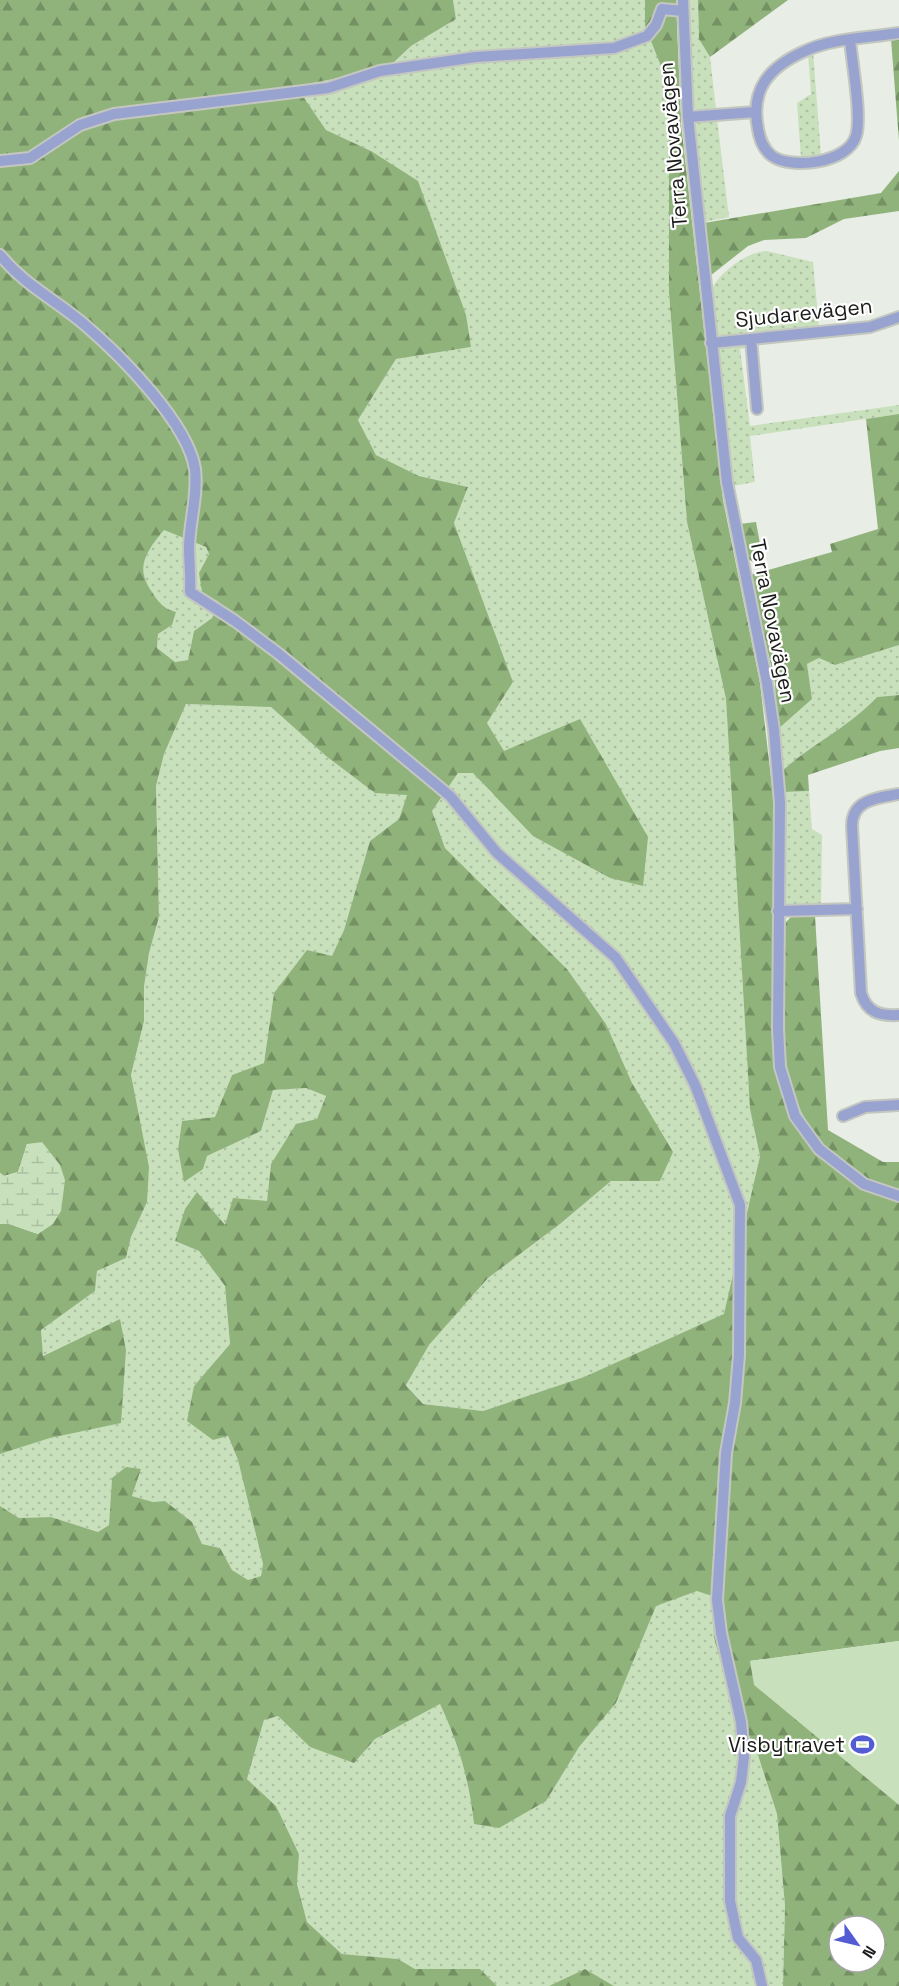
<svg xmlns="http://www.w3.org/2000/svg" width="899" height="1986" viewBox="0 0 899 1986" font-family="'Space Grotesk',sans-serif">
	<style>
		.grass { fill: url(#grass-dots) }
		.forest { fill: url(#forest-firs); fill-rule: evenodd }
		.wetland { fill: url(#wetland-marsh) }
		.pitch { fill: #c9e0bc }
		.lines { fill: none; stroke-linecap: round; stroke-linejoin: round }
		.minor-casing { stroke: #c3c7c0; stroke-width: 14 }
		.minor { stroke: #99a3d0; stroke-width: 10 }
		.labels { text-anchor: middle; stroke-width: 4.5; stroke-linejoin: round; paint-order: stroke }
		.street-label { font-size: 21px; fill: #1a1c19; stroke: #fff }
		.poi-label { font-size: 21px; fill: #1a1c19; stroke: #fff; text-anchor: end }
	</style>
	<defs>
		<pattern id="grass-dots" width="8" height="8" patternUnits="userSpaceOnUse" patternTransform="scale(1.5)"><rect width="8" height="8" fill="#c9e0bc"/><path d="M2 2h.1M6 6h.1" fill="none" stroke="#acc0a1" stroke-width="1.8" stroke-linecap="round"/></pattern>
		<pattern id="forest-firs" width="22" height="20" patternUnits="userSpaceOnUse" patternTransform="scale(1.5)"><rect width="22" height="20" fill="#8fb37a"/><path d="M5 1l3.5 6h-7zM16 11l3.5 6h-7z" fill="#749163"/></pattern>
		<pattern id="wetland-marsh" width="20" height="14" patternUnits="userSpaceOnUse" patternTransform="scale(1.5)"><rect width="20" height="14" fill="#c9e0bc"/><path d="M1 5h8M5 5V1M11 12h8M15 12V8" fill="none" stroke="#acc0a1"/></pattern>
	</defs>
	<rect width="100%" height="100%" fill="#e8ede5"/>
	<path class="grass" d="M453 0H645L646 26 669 86V293L687 522 726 699 750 1108 760 1156 725 1314 584 1377 483 1411 423 1404 406 1384 429 1345 488 1278 560 1224 611 1181 660 1180 632 1083 606 1024 567 969 445 848 432 811 458 773H474L493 795 580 719 504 752 487 723 513 682 454 523 468 487 419 476 376 455 358 420 396 359 471 347 371 151 326 130 295 85 354 75 394 62 411 46 456 19Z
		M688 0H698L699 39 710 57 716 109 697 110 691 105Z
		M813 51 821 156 801 158 797 103 811 94 808 53Z
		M717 119 729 217 704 222 693 127 698 121Z
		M767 251 813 262 819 327 720 336 715 331 711 289C722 271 746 252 767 251Z
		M723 345H745L746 348 740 349 750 426 899 405V414L750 436 755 482 733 486 718 352Z
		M164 530 206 547 209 554 199 574 220 602 212 618 194 631 188 660 175 662 157 648 158 634 172 625 176 612C163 608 160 604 152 592 134 567 147 551 164 530Z
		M899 645V695L877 697C849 727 812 744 782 771L777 730 812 699 807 664 819 658 835 665Z
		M186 704 271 707 326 756 407 795 399 819 370 841 344 930 332 957 274 993 264 1063 232 1075 215 1117 182 1121 178 1149 207 1156 261 1131 273 1090 306 1088 326 1096 317 1119 271 1164 267 1201 225 1226 196 1193 175 1241 199 1251 225 1286 230 1344 194 1386 213 1440 227 1435 238 1460 263 1564 261 1576 248 1580 231 1570 220 1548 202 1544 192 1522 165 1501 153 1502 132 1496 141 1469 112 1478 109 1525 98 1532 51 1517 19 1518 0 1506V1454L50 1438 120 1319 42 1356 41 1330 95 1291 97 1271 126 1258 131 1237 147 1202 131 1075 144 1021V987L149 953 159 917 156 786 164 754Z
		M809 791 812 829 822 835 821 906 795 907 787 905 783 898V792Z
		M697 1591 712 1596 714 1638 730 1695 757 1752 777 1814 785 1906 783 1986H614L585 1969 549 1986H497L480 1969H415L398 1959 342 1954 307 1922 297 1884 299 1854 276 1806 247 1779 264 1720 278 1716 310 1747 353 1762 375 1739 440 1704C459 1744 469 1779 474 1824L579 1747 616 1703 656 1605Z"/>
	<path class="forest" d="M0 0H453L456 19 411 46 394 62 354 75 296 86 326 130 371 151 418 181 466 315 471 347 396 359 358 420 376 455 419 476 468 487 454 523 513 682 487 723 504 751 580 719 648 837 643 886 610 878 533 836 473 773H458L432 811 445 848 567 969 606 1024 632 1083 673 1152 660 1181H611L560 1224 488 1278 429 1345 406 1385 423 1404 483 1411 584 1377 724 1314 760 1156 750 1109 726 699 687 522 669 293V86L645 26V0H676L681 123 723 500 760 683 774 804V1066L790 1115 799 1131 826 1162 857 1185 899 1201V1641L750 1661 899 1665V1986H783L785 1906 777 1814 757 1752 730 1695 714 1638 712 1596 697 1591 656 1606 616 1703 579 1747 546 1801 499 1828 474 1824C469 1779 459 1745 440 1704L375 1739 354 1763 310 1747 278 1716 264 1720 247 1779 276 1806 299 1854 297 1884 307 1922 342 1954 398 1959 415 1969H480L497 1986H0V1506L19 1518 51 1517 98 1532 109 1525 112 1478 126 1467 141 1469 132 1496 153 1502 165 1501 192 1522 202 1544 220 1548 232 1570 248 1580 261 1576 263 1564 238 1460 228 1436 213 1440 187 1421 194 1386 230 1344 225 1286 199 1251 175 1241 185 1209 197 1192 225 1225 233 1198 267 1201 271 1164 296 1124 317 1119 326 1096 306 1088 273 1090 261 1131 207 1156 203 1169 184 1182 178 1149 182 1121 215 1117 232 1075 264 1063 274 993 307 950 332 956 344 930 370 841 399 819 407 795 375 793 326 756 271 707 186 704 164 754 156 786 159 917 149 953 144 987V1021L131 1075 149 1167 147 1202 131 1237 126 1258 97 1271 95 1291 41 1330 43 1356 120 1319 126 1350 121 1423 50 1438 0 1454V1224H9L38 1234 27 1144 18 1172 4 1176 0 1173ZM164 530 206 547 209 554 199 573 202 592 219 602 212 618 194 631 188 660 175 662 157 648 158 634 172 625 176 612C163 608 160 604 152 592 134 567 147 551 164 530ZM839 1926H875V1962H839Z
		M698 0H788L710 57 699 39Z
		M899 37V141L891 39Z
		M899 171V211L844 219 806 238 764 240 748 246 710 276 704 223 881 193Z
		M899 414V645L835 665 819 658 807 664 812 699 777 730 775 683 750 575 832 552 830 544 878 529 866 419Z
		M756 522 763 560 754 562 746 558 740 524Z
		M899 695V748L880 751 808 775 809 791 783 792 782 771C812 744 849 727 877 697Z
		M792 916H815L828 1130 883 1162H899V1193C876 1186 858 1176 839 1160 767 1099 784 1009 785 923Z
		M585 1969 614 1986H549Z"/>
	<path class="wetland" d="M42 1142 60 1165 65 1180 61 1211 53 1224 38 1234 9 1224H0V1173L4 1176 18 1172 27 1144Z"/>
	<path class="pitch" d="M899 1641V1805L754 1685 750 1661Z"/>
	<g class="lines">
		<defs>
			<path id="minor" d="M683 0 688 117 727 482 767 683 774 730 780 803 778 1028 780 1067 795 1116 819 1149 864 1184 899 1196
				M850 40C852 62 862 117 856 136 848 163 792 170 772 156 763 149 760 140 758 129 750 89 769 67 805 51 832 38 869 38 899 33
				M688 117 755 112
				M0 161 30 158 80 125 114 114 328 88 380 71 476 57 614 48 647 36 656 25 662 9 683 11
				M0 255C24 285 56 300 85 325 120 355 188 423 195 469 198 495 190 520 189 546 189 562 191 577 190 592L235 621 279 654 450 796 497 853 616 958 674 1043 695 1085 740 1205 739 1355 735 1403 726 1453 717 1600 721 1633 741 1722 744 1757 741 1782 730 1816V1901L738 1938 756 1960 762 1986
				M751 339 757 409
				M711 343 870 327 899 317
				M899 794C878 798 852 799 852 826L861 993C867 1013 880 1016 899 1015
				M778 911 857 909
				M843 1116 865 1107 899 1105"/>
		</defs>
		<use href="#minor" class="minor-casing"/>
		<use href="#minor" class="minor"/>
	</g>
	<defs>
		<symbol id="stadium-bare" viewBox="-9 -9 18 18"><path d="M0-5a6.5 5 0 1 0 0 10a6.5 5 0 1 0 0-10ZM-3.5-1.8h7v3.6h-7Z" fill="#545cd3" stroke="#fff" stroke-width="2.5" paint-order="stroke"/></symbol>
	</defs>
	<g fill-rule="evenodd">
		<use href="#stadium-bare" x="846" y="1728" width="33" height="33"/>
	</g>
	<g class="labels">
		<g class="street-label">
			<text transform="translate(673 145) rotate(-95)" y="7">Terra Novavägen</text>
			<text transform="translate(804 313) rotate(-6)" y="7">Sjudarevägen</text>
			<text transform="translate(773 621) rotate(79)" y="7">Terra Novavägen</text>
		</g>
		<g class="poi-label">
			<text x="845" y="1752">Visbytravet</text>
		</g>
	</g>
	<g transform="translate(857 1944) rotate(124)"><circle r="28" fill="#ffffff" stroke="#a3a4a3" stroke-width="1.5"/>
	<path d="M0-4.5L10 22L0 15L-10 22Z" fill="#545cd3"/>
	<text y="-9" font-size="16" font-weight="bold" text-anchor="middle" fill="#1a1c19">N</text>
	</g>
</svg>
